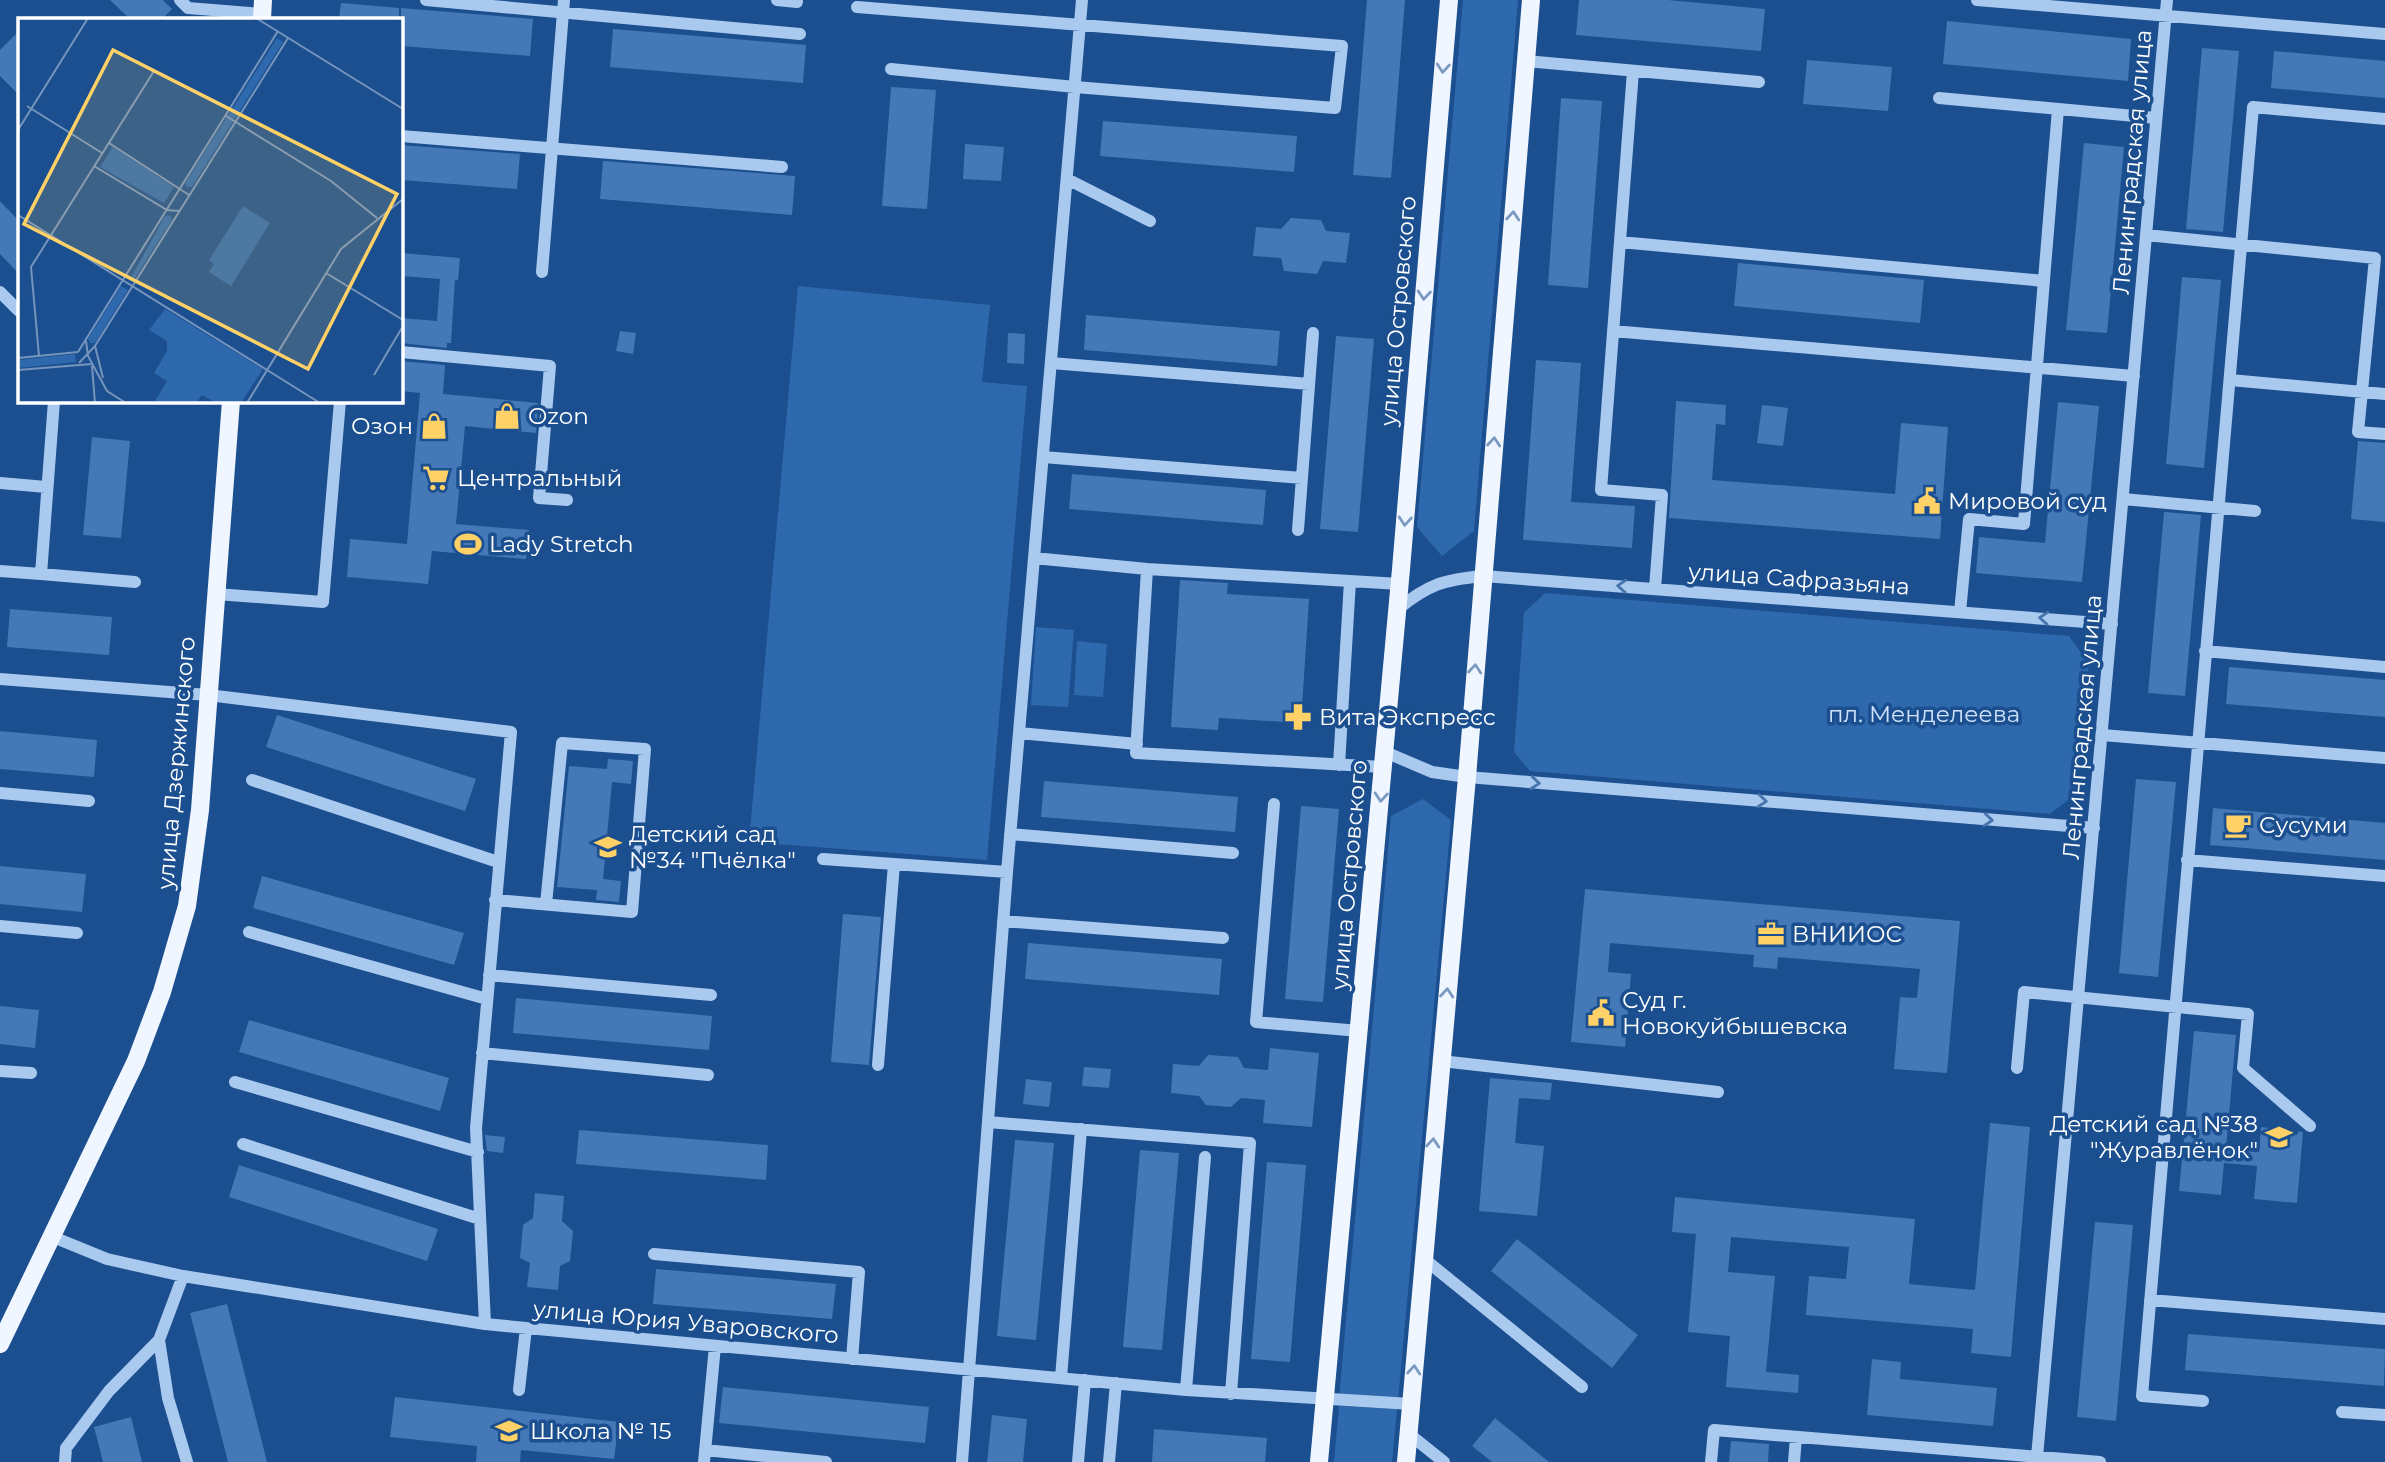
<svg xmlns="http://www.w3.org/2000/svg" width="2385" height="1462" viewBox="0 0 2385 1462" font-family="Montserrat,sans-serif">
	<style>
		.green { fill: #2e69ad }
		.building { fill: #4478b7 }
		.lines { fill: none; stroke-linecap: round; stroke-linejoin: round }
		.minor { stroke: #a9c9ee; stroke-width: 12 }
		.major { stroke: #f0f6ff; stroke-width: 18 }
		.oneway { stroke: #7b9ac1 }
		.oneway2 { stroke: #4674ac }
		.labels { text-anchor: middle; stroke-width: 7; stroke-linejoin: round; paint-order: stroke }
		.street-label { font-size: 23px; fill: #fff; stroke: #1b4f8f }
		.poi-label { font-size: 23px; fill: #fff; stroke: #1b4f8f; text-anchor: start }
		.park-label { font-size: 23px; fill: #cfe3fa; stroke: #1b4f8f }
		.inset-road { fill: none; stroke: #7695bc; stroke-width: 2 }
		.view { fill: #ffd166; fill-opacity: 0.15; stroke: #ffd166; stroke-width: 3.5 }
		.inset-edge { fill: none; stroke: #fff; stroke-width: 3.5 }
	</style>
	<rect width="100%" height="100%" fill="#1b4f8f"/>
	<path class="green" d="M1463 0H1518L1474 531 1442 556 1417 527Z
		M798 286 990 305 982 382 1027 386 987 860 749 842Z
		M1545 593 2069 636 2089 664 2076 794 2050 814 1530 771 1514 752 1524 613Z
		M1036 627 1074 630 1068 707 1031 705Z
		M1077 641 1107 644 1103 697 1074 695Z
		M1423 799 1451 820 1398 1401 1339 1399 1391 816Z
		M1339 1406 1397 1409 1392 1462H1334Z"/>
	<path class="building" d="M110 0H163L172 9 162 19H130Z
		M1367 0H1405L1391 178 1353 175Z
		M1579 0H1668L1765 9 1761 51 1576 35Z
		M341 3 399 8V19H339Z
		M401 8 533 19 530 56 401 46Z
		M1947 21 2131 39 2128 81 1943 64Z
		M613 29 806 45 803 83 610 67Z
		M19 31V95L0 76V50Z
		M2202 48 2239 51 2223 232 2186 229Z
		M2274 51 2385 61V98L2271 88Z
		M1807 60 1892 67 1888 111 1803 104Z
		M891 87 936 90 927 209 882 206Z
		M1561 98 1602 101 1588 288 1548 285Z
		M1103 121 1297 136 1294 172 1100 156Z
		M2084 143 2124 147 2107 333 2066 330Z
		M965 144 1004 147 1001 181 963 179Z
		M401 145 520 154 517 189 401 180Z
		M603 161 795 176 792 215 600 199Z
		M0 201 19 221V274L0 254Z
		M1291 218 1321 220 1326 231 1350 233 1346 263 1323 261 1317 274 1284 271 1281 258 1253 256 1256 227 1281 229Z
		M401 253 460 258 458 280H455L451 343H447V348L401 343V318L437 321 440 279 401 276Z
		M1738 263 1924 280 1920 323 1734 306Z
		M2182 277 2221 280 2204 468 2166 464Z
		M1086 315 1280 331 1277 366 1084 350Z
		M620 331 636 333 633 354 616 351Z
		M1008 333 1025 334 1024 364 1007 363Z
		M1336 336 1374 339 1358 532 1320 529Z
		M1536 360 1581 363 1571 502 1635 506 1632 548 1523 540Z
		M401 361 445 365 443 394 538 403 536 433 465 426 456 524 529 530 526 559 432 551 428 584 347 577 350 539 407 544 420 393 401 391Z
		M1676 401 1726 405 1725 425 1716 424 1712 480 1895 494 1901 423 1948 427 1940 539 1669 518Z
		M2058 402 2099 406 2082 582 1976 573 1979 537 2045 543Z
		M1762 405 1788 408 1783 446 1757 443Z
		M92 437 130 441 121 538 83 535Z
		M2358 441 2385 443V522L2351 519Z
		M1072 474 1266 490 1263 525 1069 509Z
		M2164 512 2201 515 2185 696 2148 693Z
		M1180 580 1228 583 1227 594 1309 599 1301 723 1219 718 1218 730 1171 727Z
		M10 609 112 617 109 655 7 647Z
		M2229 667 2385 680V717L2226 704Z
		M277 715 476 779 465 811 266 747Z
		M0 731 97 740 94 777 0 769Z
		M608 759 633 761 631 784 612 782 603 879 621 881 619 902 596 900 597 890 557 887 569 766 607 769Z
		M2136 779 2176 782 2158 977 2119 973Z
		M1044 781 1238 797 1235 832 1041 817Z
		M1301 806 1339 809 1323 1002 1285 999Z
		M2213 808 2385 823V860L2210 845Z
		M0 866 86 874 82 912 0 904Z
		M262 876 464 933 454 965 253 908Z
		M1585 889 1960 921 1947 1073 1894 1069 1900 997 1917 998 1920 969 1778 957 1777 969 1753 967 1754 955 1610 943 1608 972 1631 974 1625 1047 1571 1042Z
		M843 914 881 917 869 1065 831 1062Z
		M1028 943 1222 959 1219 995 1025 979Z
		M516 998 712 1016 709 1050 513 1033Z
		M0 1006 39 1010 35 1048 0 1044Z
		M249 1020 449 1078 440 1111 239 1052Z
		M2194 1031 2236 1035 2226 1149 2259 1152 2261 1127 2303 1132 2297 1203 2254 1199 2257 1166 2224 1163 2221 1195 2179 1191Z
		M1270 1048 1319 1053 1312 1127 1263 1123 1265 1100 1241 1098 1231 1107 1206 1105 1199 1096 1171 1093 1173 1064 1199 1066 1208 1055 1238 1057 1244 1068 1268 1070Z
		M1084 1067 1111 1069 1109 1088 1082 1086Z
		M1490 1078 1552 1083 1550 1100 1519 1098 1515 1143 1544 1146 1537 1216 1479 1211Z
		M1026 1079 1052 1082 1049 1107 1023 1104Z
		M1990 1123 2030 1127 2011 1357 1971 1353 1973 1329 1806 1315 1809 1276 1846 1279 1849 1247 1731 1237 1728 1272 1775 1276 1766 1372 1799 1375 1798 1393 1726 1387 1730 1336 1688 1332 1696 1234 1672 1232 1675 1197 1915 1219 1909 1284 1975 1290Z
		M579 1130 768 1145 766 1180 576 1164Z
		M485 1135 505 1137 503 1153 487 1151Z
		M1015 1140 1054 1143 1036 1340 997 1336Z
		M1140 1150 1179 1153 1162 1350 1123 1347Z
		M1267 1162 1306 1165 1290 1362 1251 1359Z
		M239 1165 438 1229 427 1261 229 1197Z
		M535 1193 564 1196 562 1221 573 1231 570 1261 560 1266 558 1290 527 1287 530 1263 520 1258 523 1225 533 1218Z
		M2095 1222 2133 1225 2116 1421 2077 1417Z
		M1517 1239 1638 1335 1612 1368 1491 1271Z
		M656 1269 836 1284 832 1319 653 1304Z
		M227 1304 267 1462H228L190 1313Z
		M2188 1334 2385 1349 2384 1386 2185 1370Z
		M1872 1359 1901 1362 1900 1379 1997 1388 1993 1426 1867 1415Z
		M723 1387 929 1407 925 1443 719 1423Z
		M395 1397 619 1422 614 1459 521 1450 520 1462H476L477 1446 390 1437Z
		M992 1415 1027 1419 1023 1462H987Z
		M131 1417 142 1462H103L94 1427Z
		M1495 1418 1549 1462H1492L1472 1446Z
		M1154 1429 1267 1438 1265 1462H1152Z
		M1731 1441 1769 1444 1768 1462H1729Z"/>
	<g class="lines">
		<path class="minor" d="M180 0 188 8 262 14
			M426 0 800 34
			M777 0 797 2
			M1977 0 2385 34
			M857 7 1342 46 1335 108 1075 87 891 69
			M1526 61 1759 82
			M1633 71 1601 490 1662 495 1655 589
			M1939 98 2156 118
			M401 136 782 167
			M1067 179 1150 221
			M2146 235 2375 258 2358 432 2385 434
			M1620 242 2044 281
			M542 272 564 0
			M0 292 19 311
			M1613 331 2134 376
			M401 352 550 366 539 498 567 500
			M1051 363 1309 384
			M2230 380 2385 394
			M1043 457 1302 478
			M0 483 46 487
			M2123 499 2255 511
			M1298 530 1313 333
			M1034 558 1147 569
			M0 571 41 574 54 401
			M41 574 135 582
			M216 594 323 602 340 401
			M1398 609C1429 584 1443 580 1483 576L2112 624
			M1960 612 1969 519 2024 524 2058 109
			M2205 651 2385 667
			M0 679 208 695 511 732 476 1128 485 1324
			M1019 733 1137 744
			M2102 735 2385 758
			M1385 752 1432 772 1467 777 2094 828
			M1339 765 1350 581
			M1383 767 1136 753 1147 569 1400 584
			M252 780 498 862
			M0 793 89 801
			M1274 804 1256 1022 1359 1031
			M1010 834 1233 853
			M823 859 1007 872
			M2187 860 2385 876
			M495 900 632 912 645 749 562 743 546 904
			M1003 921 1223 938
			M0 926 77 933
			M249 932 487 999
			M489 975 711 995
			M482 1053 708 1075
			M1441 1061 1718 1092
			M878 1065 894 864
			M2017 1068 2024 992 2248 1014 2243 1068 2310 1126
			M0 1071 31 1073
			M235 1082 478 1152
			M988 1122 1250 1143 1231 1394
			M243 1144 480 1219
			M53 1237 107 1259 183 1276 485 1324 1186 1390 1411 1404
			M654 1254 859 1272 852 1359
			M1423 1258 1582 1387
			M183 1276 159 1340 168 1398 187 1462
			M2150 1300 2385 1319
			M1061 1378 1081 1129
			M519 1390 526 1328
			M1186 1390 1205 1157
			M2203 1401 2142 1396 2253 107 2385 119
			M2342 1412 2385 1415
			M1409 1434 1444 1462
			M705 1450 826 1462
			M2037 1457 2167 0
			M65 1462 66 1448 109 1391 159 1340
			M704 1462 715 1346
			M962 1462 1007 872 1082 0
			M1078 1462 1085 1380
			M1109 1462 1116 1383
			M1711 1462 1714 1430 2100 1462
			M1794 1462 1796 1437"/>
		<path class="major" d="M262 19 263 0
			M0 1344 136 1061 162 992 187 906 200 810 231 401
			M1319 1462 1401 569 1449 0
			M1406 1462 1467 777 1531 0"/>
	</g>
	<defs><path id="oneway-chevron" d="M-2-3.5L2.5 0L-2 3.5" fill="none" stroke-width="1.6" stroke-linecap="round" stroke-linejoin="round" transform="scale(1.75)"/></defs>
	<g class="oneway">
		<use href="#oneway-chevron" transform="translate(1443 68) rotate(95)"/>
		<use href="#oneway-chevron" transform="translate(1513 216) rotate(-85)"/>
		<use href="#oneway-chevron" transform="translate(1424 295) rotate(95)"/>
		<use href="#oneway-chevron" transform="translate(1494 442) rotate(-85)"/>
		<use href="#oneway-chevron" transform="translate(1405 521) rotate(95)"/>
		<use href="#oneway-chevron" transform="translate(1475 669) rotate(-85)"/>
		<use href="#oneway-chevron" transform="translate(1381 797) rotate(95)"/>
		<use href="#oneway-chevron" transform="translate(1447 993) rotate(-85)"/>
		<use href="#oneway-chevron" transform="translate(1433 1143) rotate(-85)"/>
		<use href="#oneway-chevron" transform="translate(1414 1370) rotate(-85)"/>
	</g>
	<g class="oneway2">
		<use href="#oneway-chevron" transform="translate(1622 586) rotate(-176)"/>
		<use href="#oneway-chevron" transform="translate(2044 618) rotate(-176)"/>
		<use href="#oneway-chevron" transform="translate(1535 783) rotate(5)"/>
		<use href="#oneway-chevron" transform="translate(1762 801) rotate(5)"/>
		<use href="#oneway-chevron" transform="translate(1988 820) rotate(5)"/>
	</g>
	<defs>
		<symbol id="shop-bare" viewBox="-9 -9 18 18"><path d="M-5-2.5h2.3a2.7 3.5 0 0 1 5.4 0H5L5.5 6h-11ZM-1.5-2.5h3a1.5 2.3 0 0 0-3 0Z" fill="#ffd166" stroke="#1b4f8f" stroke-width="2.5" paint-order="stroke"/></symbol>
		<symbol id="supermarket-bare" viewBox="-9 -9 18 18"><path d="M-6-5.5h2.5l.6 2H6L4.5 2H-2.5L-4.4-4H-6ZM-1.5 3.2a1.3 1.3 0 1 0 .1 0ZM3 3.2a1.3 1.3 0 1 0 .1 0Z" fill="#ffd166" stroke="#1b4f8f" stroke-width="2.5" paint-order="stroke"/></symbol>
		<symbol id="civic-bare" viewBox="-9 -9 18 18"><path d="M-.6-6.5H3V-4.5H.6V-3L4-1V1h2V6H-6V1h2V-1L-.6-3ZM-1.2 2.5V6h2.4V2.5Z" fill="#ffd166" stroke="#1b4f8f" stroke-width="2.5" paint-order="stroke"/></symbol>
		<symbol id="stadium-bare" viewBox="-9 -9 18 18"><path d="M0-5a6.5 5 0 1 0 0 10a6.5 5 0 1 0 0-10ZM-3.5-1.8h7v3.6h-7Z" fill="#ffd166" stroke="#1b4f8f" stroke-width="2.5" paint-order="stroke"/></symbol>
		<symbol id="pharmacy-bare" viewBox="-9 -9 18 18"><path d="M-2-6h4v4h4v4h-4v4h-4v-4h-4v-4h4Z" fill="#ffd166" stroke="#1b4f8f" stroke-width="2.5" paint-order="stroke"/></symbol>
		<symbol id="cafe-bare" viewBox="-9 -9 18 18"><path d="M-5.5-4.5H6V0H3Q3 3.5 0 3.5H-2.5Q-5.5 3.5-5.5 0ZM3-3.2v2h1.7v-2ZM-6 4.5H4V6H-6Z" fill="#ffd166" stroke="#1b4f8f" stroke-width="2.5" paint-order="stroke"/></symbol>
		<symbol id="school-bare" viewBox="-9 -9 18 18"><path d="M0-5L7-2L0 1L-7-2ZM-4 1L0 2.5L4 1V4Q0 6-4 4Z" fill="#ffd166" stroke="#1b4f8f" stroke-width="2.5" paint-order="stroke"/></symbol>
		<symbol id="office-bare" viewBox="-9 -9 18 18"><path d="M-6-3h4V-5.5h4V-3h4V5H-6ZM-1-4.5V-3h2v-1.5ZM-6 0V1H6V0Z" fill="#ffd166" stroke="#1b4f8f" stroke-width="2.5" paint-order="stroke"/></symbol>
	</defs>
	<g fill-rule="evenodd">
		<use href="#shop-bare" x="488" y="397" width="38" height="38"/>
		<use href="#shop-bare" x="415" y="407" width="38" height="38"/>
		<use href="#supermarket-bare" x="417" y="459" width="38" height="38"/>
		<use href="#civic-bare" x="1908" y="482" width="38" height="38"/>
		<use href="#stadium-bare" x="449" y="525" width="38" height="38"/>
		<use href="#pharmacy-bare" x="1279" y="698" width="38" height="38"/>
		<use href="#cafe-bare" x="2219" y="806" width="38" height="38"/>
		<use href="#school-bare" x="589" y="828" width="38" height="38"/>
		<use href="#office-bare" x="1752" y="915" width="38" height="38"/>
		<use href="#civic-bare" x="1582" y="994" width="38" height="38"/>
		<use href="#school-bare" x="2260" y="1118" width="38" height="38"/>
		<use href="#school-bare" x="490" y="1412" width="38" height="38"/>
	</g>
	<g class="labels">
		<g class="street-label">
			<text transform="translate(2132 162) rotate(-85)" y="8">Ленинградская улица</text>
			<text transform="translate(1398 311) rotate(-85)" y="8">улица Островского</text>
			<text transform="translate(1799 579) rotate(4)" y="8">улица Сафразьяна</text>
			<text transform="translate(2082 727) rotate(-85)" y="8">Ленинградская улица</text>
			<text transform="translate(176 763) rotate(-85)" y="8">улица Дзержинского</text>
			<text transform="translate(1349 875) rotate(-85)" y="8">улица Островского</text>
			<text transform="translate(686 1322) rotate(5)" y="8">улица Юрия Уваровского</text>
		</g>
		<g class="poi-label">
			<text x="528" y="424">Ozon</text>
			<text x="413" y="434" text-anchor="end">Озон</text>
			<text x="457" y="486">Центральный</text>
			<text x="1948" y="509">Мировой суд</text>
			<text x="489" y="552">Lady Stretch</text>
			<text x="1319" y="725">Вита Экспресс</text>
			<text x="2259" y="833">Сусуми</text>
			<text x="629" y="842">Детский сад<tspan x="629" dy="26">№34 "Пчёлка"</tspan></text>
			<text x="1792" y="942">ВНИИОС</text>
			<text x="1622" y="1008">Суд г.<tspan x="1622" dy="26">Новокуйбышевска</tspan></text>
			<text x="2258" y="1132" text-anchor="end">Детский сад №38<tspan x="2258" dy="26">"Журавлёнок"</tspan></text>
			<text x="530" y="1439">Школа № 15</text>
		</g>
		<g class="park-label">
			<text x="1924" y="722">пл. Менделеева</text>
		</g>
	</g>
	<g transform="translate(18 18)">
		<rect width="385" height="385" fill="#1b4f8f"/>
		<path d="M259 20 265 24 174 169H169L167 165ZM95 129 156 169 146 185 82 149ZM225 188 252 205 213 268 191 254 196 246 191 242ZM152 197 154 202 115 263H111L147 198ZM103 268 110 272 77 325H72L70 321ZM147 291 245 351 223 385H198L184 377 178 385H136L149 363 136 355 149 333V323L131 312ZM57 336 58 344 0 350V342Z" fill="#2e69ad"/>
		<path class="inset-road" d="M238 0 385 91M9 88 84 135M208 98 313 163 359 200M0 112 70 0M91 125 171 177M76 148 149 192 161 193M0 197 302 385M308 255 385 302M68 323 70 338 89 373 108 385M77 328 85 360M60 334 260 13M21 338 13 249 136 53M0 340 60 334M61 345 77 328 270 20M74 348 77 385M0 352 74 346M356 357 385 308M229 385 323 231 385 181"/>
		<path class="view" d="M95 32 379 176 290 351 6 206Z"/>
		<rect width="385" height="385" class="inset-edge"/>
	</g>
</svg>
